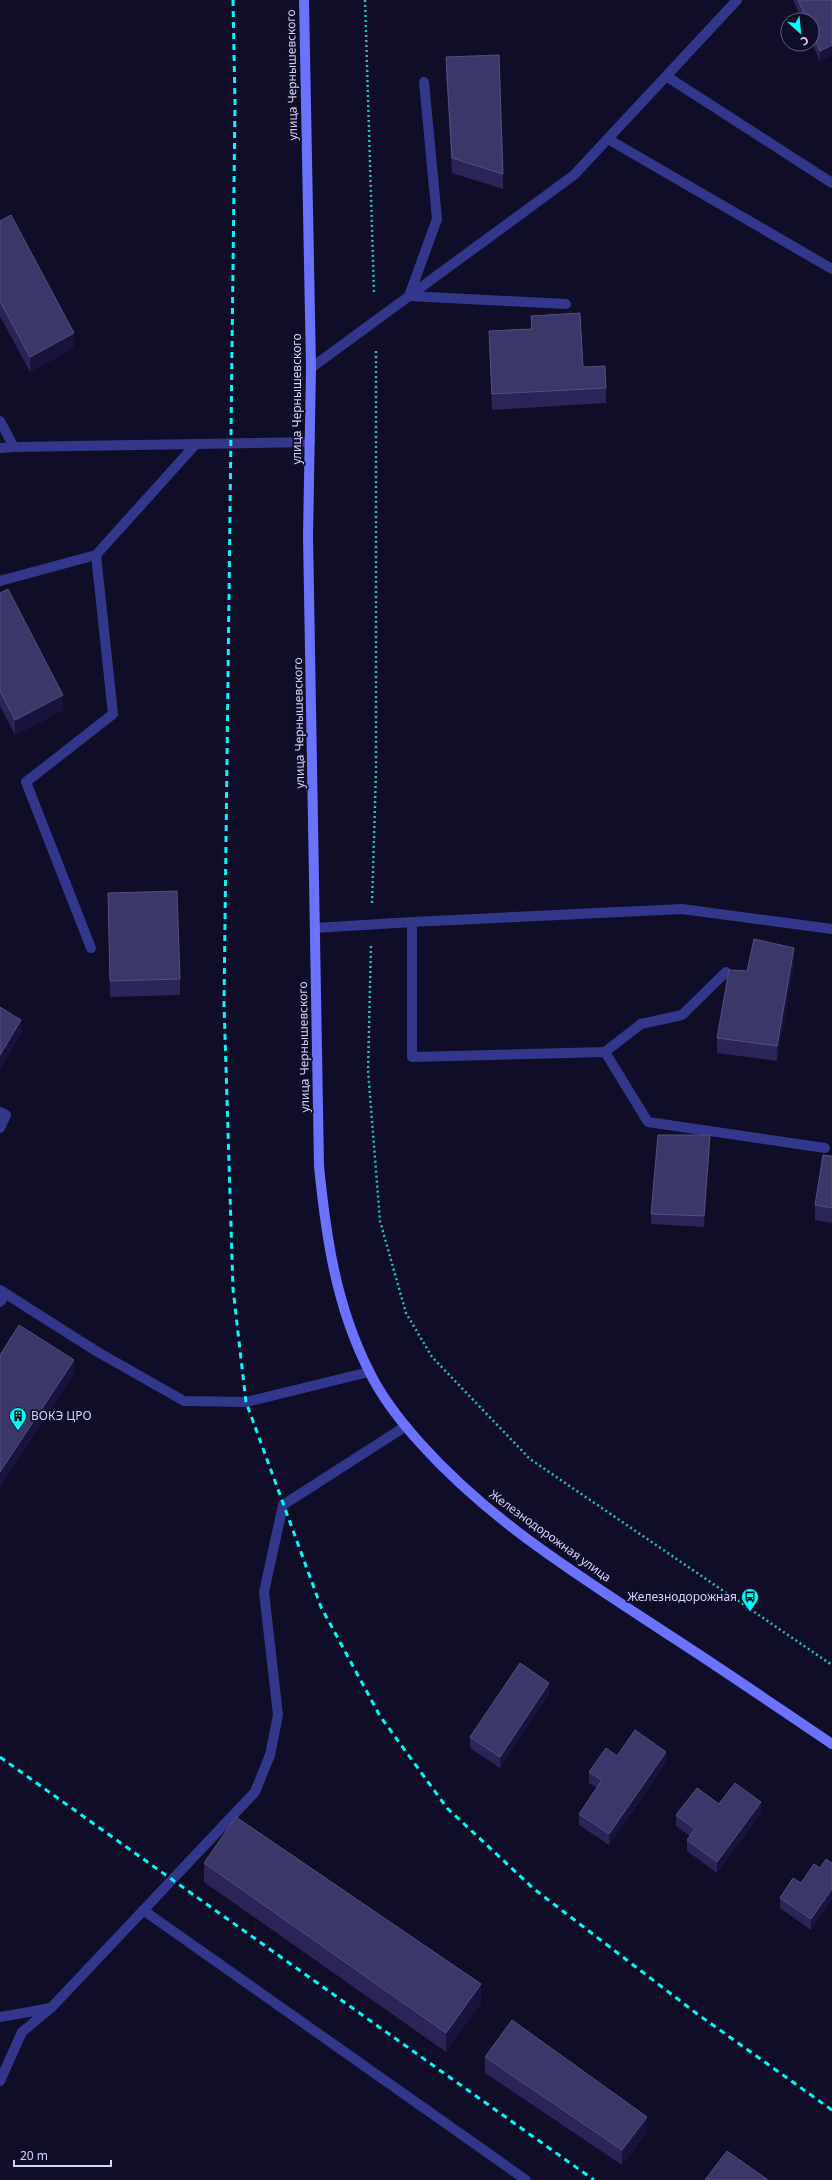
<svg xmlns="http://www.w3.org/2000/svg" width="832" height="2180" viewBox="0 0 832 2180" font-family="'Noto Sans',sans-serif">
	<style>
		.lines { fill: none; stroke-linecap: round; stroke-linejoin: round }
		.path { stroke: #22c4ad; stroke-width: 2.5; stroke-dasharray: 2 3; stroke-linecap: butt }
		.lane { stroke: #33378b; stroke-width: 10 }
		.secondary { stroke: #6a72ff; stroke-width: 10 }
		.rail { stroke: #00fafe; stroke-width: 3; stroke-dasharray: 6 5; stroke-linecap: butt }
		.wall { fill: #2a2457 }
		.shaded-wall { fill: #17133c }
		.building { fill: #3c3769; stroke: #544f80 }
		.labels { text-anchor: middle; stroke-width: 3.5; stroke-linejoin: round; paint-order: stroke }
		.street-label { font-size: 12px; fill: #d4d3ff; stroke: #0f0d27 }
		.poi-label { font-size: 12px; fill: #d4d3ff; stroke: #0f0d27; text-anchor: start }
	</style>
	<rect width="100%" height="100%" fill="#0f0d27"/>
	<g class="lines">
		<path class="path" d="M365 0 374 293
			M372 903 376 772V348
			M371 946 368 1070 380 1221 406 1313 432 1357 530 1459 832 1665"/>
		<path class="lane" d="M666 76 832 183
			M424 82 437 219 409 296 566 304
			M608 139 832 269
			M311 368 574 175 737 0
			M0 421 14 447 310 442
			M0 448 14 447
			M0 581 96 555 196 444
			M412 922 682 909 832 929
			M315 928 412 922V1057L605 1052 648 1122 825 1148
			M91 948 26 782 113 714 96 555
			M605 1052 641 1024 682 1015 726 972
			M0 1112 6 1115 0 1128
			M0 1290 96 1351 184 1401 246 1402 369 1372
			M0 1302 6 1294
			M143 1910 526 2180
			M0 2017 51 2008
			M0 2081 22 2032 51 2008 255 1792 270 1755 278 1715 264 1592 283 1505 406 1426"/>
		<path class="secondary" d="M304 0 311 368 308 536 319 1166C326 1237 336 1306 369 1371 382 1398 401 1422 421 1444 490 1521 579 1576 666 1633 722 1669 777 1707 832 1744"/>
		<path class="rail" d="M233 0 235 104 224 1004 233 1289 246 1402 321 1607 380 1716 447 1808 534 1889 696 2013 832 2110
			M0 1757 594 2180"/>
	</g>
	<path class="wall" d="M793 0H832L820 62 812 43V20H802Z
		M446 57 503 174V189L452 173 446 73Z
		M0 221 74 348 30 372 0 316Z
		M531 316 583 367 606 388V403L492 410 489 346V331L531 329Z
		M0 593 63 710 15 735 0 706Z
		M108 893 180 979V995L110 997Z
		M794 964 777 1061 717 1053V1038L747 971Z
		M710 1146 704 1227 651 1224V1214Z
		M832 1156V1223L815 1220V1205Z
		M549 1694 500 1768 470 1748V1737Z
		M617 1756 666 1763 609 1845 579 1825V1814L597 1788 589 1783V1772Z
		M719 1804 761 1813 717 1873 687 1851V1840L690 1836 676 1826V1815Z
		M204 1863 481 2003 446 2052 204 1882Z
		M820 1868 811 1930 780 1908V1898L801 1883Z
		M485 2057 647 2132 622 2165 485 2073Z"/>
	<path class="shaded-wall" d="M832 45V56L820 62V51Z
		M74 333V348L30 372V357Z
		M63 695V710L15 735V720Z
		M794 948V964L777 1061V1046Z
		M21 1020V1035L0 1070V1055Z
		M710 1135V1146L704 1227V1216Z
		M74 1360V1375L0 1488V1472Z
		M549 1683V1694L500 1768V1757Z
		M666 1752V1763L609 1845V1834Z
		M761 1802V1813L717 1873V1862Z
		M832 1889V1900L811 1930V1919Z
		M481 1984V2003L446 2052V2033Z
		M647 2117V2132L622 2165V2150Z"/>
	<path class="building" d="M798 0H832V45L820 51 812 32V20H807Z
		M499 55 503 174 452 158 446 57Z
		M11 215 74 333 30 357 0 301V221Z
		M580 313 583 367 605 366 606 388 492 394 489 331 532 329 531 316Z
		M8 589 63 695 15 720 0 691V593Z
		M177 891 180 979 110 981 108 893Z
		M754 939 794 948 777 1046 717 1038 729 970 747 971Z
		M0 1007 21 1020 0 1055Z
		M658 1135H710L704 1216 651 1214Z
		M823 1155 832 1156V1208L815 1205Z
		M19 1325 74 1360 0 1472V1355Z
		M520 1663 549 1683 500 1757 470 1737Z
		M635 1730 666 1752 609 1834 579 1814 602 1780 589 1772 606 1748 617 1756Z
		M735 1783 761 1802 717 1862 687 1840 695 1829 676 1815 697 1788 719 1804Z
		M236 1817 481 1984 446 2033 204 1863Z
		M826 1859 832 1863V1889L811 1919 780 1898 793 1878 801 1883 814 1864 820 1868Z
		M512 2020 647 2117 622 2150 485 2057Z
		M727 2151 768 2180H705Z"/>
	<defs>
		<symbol id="building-pin" viewBox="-11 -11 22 30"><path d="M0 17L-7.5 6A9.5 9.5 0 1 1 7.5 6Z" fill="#00fafe" stroke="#0f0d27"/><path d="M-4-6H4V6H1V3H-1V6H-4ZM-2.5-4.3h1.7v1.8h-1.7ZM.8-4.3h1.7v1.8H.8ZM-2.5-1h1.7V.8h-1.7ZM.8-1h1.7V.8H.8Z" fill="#111"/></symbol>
		<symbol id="bus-pin" viewBox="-11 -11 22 30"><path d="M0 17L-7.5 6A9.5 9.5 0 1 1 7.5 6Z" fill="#00fafe" stroke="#0f0d27"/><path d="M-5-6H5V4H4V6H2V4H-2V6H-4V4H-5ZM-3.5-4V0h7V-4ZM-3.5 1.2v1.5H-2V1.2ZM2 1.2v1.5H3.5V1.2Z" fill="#111"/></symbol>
	</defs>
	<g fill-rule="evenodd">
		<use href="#building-pin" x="8" y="1406" width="20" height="27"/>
		<use href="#bus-pin" x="740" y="1587" width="20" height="27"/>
	</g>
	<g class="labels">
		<g class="street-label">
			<text transform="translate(292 75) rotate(-91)" y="4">улица Чернышевского</text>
			<text transform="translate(297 399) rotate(-90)" y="4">улица Чернышевского</text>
			<text transform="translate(299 723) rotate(-91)" y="4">улица Чернышевского</text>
			<text transform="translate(304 1047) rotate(-91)" y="4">улица Чернышевского</text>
			<text transform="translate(550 1536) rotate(36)" y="4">Железнодорожная улица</text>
		</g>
		<g class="poi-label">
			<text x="31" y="1420">ВОКЭ ЦРО</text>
			<text x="737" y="1601" text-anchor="end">Железнодорожная</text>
		</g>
	</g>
	<g transform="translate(800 32) rotate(153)"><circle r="19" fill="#0f0d27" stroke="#5e5c7d"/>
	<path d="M0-3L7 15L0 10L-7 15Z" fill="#00fafe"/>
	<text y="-6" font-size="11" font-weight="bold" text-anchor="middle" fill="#d4d3ff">С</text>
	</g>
	<path d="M14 2160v6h97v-6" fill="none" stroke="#d4d3ff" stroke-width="2"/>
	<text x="20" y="2160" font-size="12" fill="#d4d3ff" stroke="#0f0d27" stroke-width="3" paint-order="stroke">20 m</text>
</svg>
